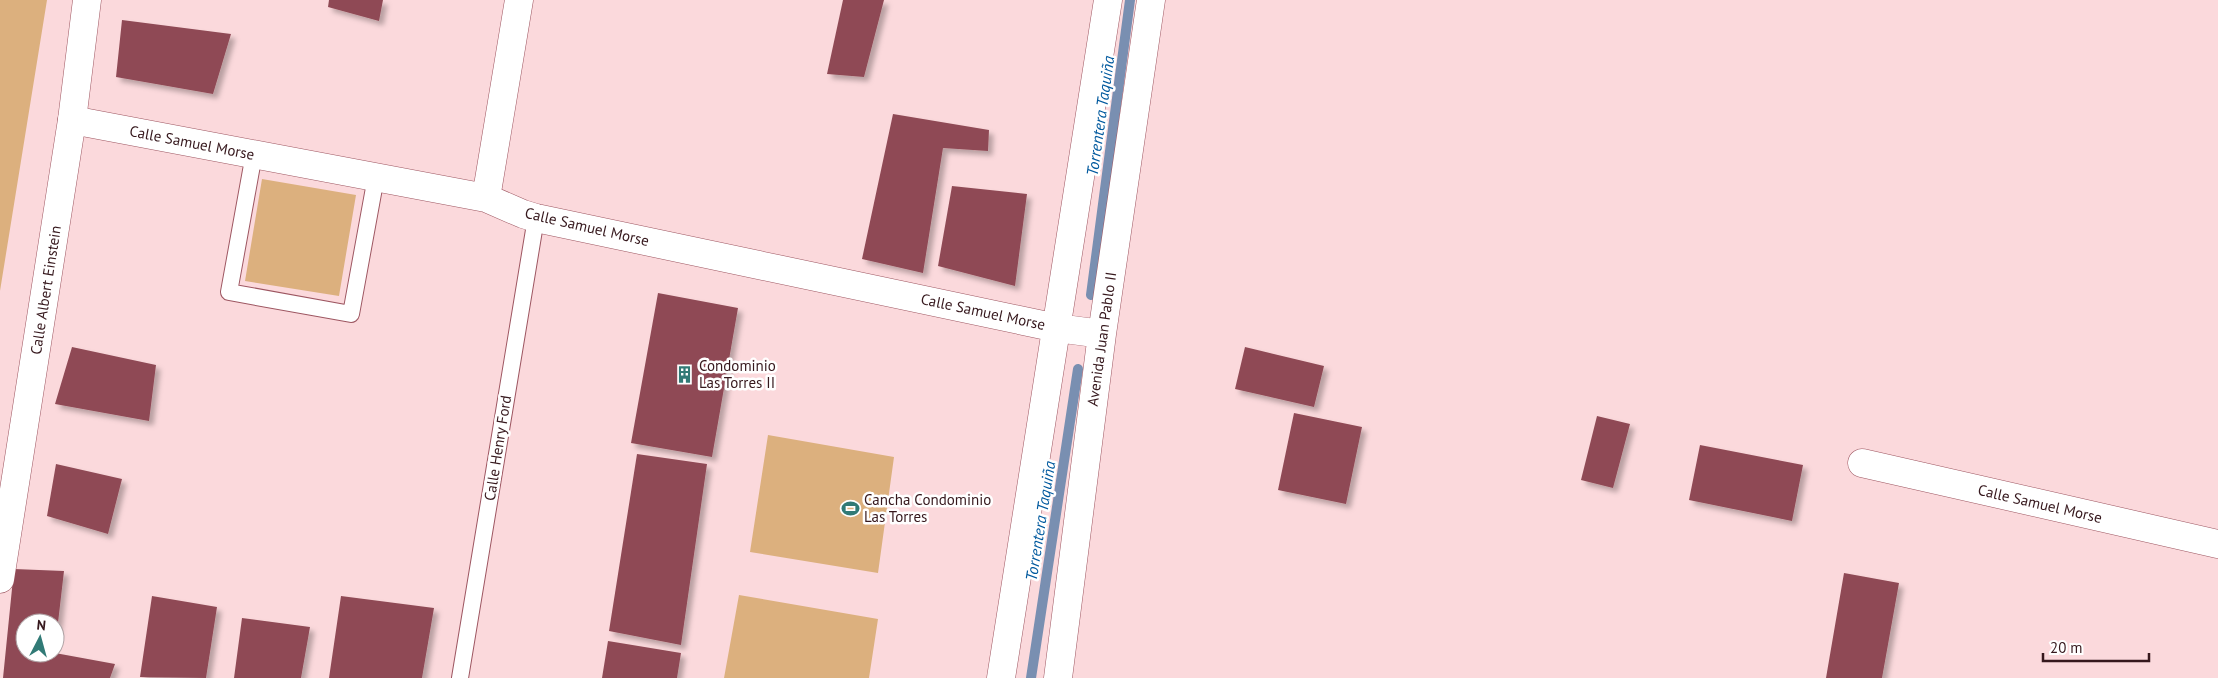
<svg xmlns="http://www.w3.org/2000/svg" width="2218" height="678" viewBox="0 0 2218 678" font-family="'PT Sans',sans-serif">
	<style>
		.green { fill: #dcb07e }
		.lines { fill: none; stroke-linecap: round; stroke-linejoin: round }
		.stream { stroke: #798fb1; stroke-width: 10 }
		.building { fill: #8f4a55; filter: url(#shadow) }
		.service-casing { stroke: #9d5661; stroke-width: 18 }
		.minor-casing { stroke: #9d5661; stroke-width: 29 }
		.tertiary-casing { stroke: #9d5661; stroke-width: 29 }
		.service { stroke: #fff; stroke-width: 16 }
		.minor { stroke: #fff; stroke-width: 28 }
		.tertiary { stroke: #fff; stroke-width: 28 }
		.labels { text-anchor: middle; stroke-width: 5; stroke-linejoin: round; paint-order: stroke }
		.street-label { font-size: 15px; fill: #36181d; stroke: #fff }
		.poi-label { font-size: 15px; fill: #36181d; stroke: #fff; text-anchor: start }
		.water-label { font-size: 16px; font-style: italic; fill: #00599e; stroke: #fff }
	</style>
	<defs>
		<filter id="shadow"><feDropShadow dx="4.5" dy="4.5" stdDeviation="2.5" flood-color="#0004"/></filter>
	</defs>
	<rect width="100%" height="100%" fill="#fbd9dc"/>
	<path class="green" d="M0 0H47L0 291Z
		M262 179 356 195 339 296 245 281Z
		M768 435 894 457 878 573 750 552Z
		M739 595 878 619 869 678H724Z"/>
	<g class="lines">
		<path class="stream" d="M1091 295 1130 0
			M1031 678 1078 369"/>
	</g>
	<path class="building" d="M329 0H383L379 21 328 7Z
		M843 0H884L864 77 827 74Z
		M122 20 231 34 213 94 116 77Z
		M893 114 989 130 988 151 943 148 923 273 862 259Z
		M952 186 1027 194 1015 286 938 266Z
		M658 293 738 308 712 457 631 443Z
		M72 347 156 365 149 421 55 404Z
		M1245 347 1324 366 1314 407 1235 389Z
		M1294 413 1362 427 1346 504 1278 490Z
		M1597 416 1630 424 1613 488 1581 480Z
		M1700 445 1803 465 1792 521 1689 500Z
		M637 454 707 464 681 645 609 631Z
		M56 464 122 479 108 534 47 516Z
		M14 569 64 571 56 640 55 623H25V653H55L115 664 110 678H3Z
		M1844 573 1899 583 1882 678H1826Z
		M152 596 217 607 206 678 140 677Z
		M341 596 434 608 422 678H329Z
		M242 618 310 627 301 678H234Z
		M608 641 681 653 677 678H602Z"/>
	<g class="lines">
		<defs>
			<path id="service" d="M254 154 229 292 351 314 376 177
				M460 678 536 218"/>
			<path id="minor" d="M72 120 486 198 523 214 536 218 1057 328 1102 334
				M486 198 519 0
				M1862 463 2218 544
				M1001 678 1108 0
				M1058 678 1102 334 1151 0"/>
			<path id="tertiary" d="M0 579 72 120 87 0"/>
		</defs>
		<use href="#service" class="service-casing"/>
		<use href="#minor" class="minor-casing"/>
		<use href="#tertiary" class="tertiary-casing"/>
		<use href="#service" class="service"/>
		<use href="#minor" class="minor"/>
		<use href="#tertiary" class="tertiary"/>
	</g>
	<defs>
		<symbol id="building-bare" viewBox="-9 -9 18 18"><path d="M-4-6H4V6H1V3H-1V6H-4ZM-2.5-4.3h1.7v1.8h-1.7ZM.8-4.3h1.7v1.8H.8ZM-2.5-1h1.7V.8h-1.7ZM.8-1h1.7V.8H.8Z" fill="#317a76" stroke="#fff" stroke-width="2.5" paint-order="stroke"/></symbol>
		<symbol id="stadium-bare" viewBox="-9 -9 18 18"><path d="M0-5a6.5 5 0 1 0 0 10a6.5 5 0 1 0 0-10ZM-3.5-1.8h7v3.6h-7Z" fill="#317a76" stroke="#fff" stroke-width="2.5" paint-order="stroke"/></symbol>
	</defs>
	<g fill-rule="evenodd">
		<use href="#building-bare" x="672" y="362" width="25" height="25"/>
		<use href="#stadium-bare" x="838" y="496" width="25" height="25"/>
	</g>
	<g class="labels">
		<g class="street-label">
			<text transform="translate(192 143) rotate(11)" y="5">Calle Samuel Morse</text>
			<text transform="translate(587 227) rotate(13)" y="5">Calle Samuel Morse</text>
			<text transform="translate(46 290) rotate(-81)" y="5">Calle Albert Einstein</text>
			<text transform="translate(983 312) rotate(12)" y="5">Calle Samuel Morse</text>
			<text transform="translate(1102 339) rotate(-82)" y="5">Avenida Juan Pablo II</text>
			<text transform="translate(498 448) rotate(-81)" y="5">Calle Henry Ford</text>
			<text transform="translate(2040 504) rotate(13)" y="5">Calle Samuel Morse</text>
		</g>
		<g class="poi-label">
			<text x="699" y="371">Condominio<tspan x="699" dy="17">Las Torres II</tspan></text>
			<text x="864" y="505">Cancha Condominio<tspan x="864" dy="17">Las Torres</tspan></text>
		</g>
		<g class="water-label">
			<text transform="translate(1100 116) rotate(-82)" y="6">Torrentera Taquiña</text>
			<text transform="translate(1040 521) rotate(-81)" y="6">Torrentera Taquiña</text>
		</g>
	</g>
	<g transform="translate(40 638) rotate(6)"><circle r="24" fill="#ffffff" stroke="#afa3a5"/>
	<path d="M0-4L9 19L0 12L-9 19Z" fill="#317a76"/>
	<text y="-8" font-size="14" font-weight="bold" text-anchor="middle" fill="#36181d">N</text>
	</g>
	<path d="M2043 653v8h106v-8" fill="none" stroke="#36181d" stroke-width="2.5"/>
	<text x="2050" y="653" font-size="15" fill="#36181d" stroke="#ffffff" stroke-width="4" paint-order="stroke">20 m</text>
</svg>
